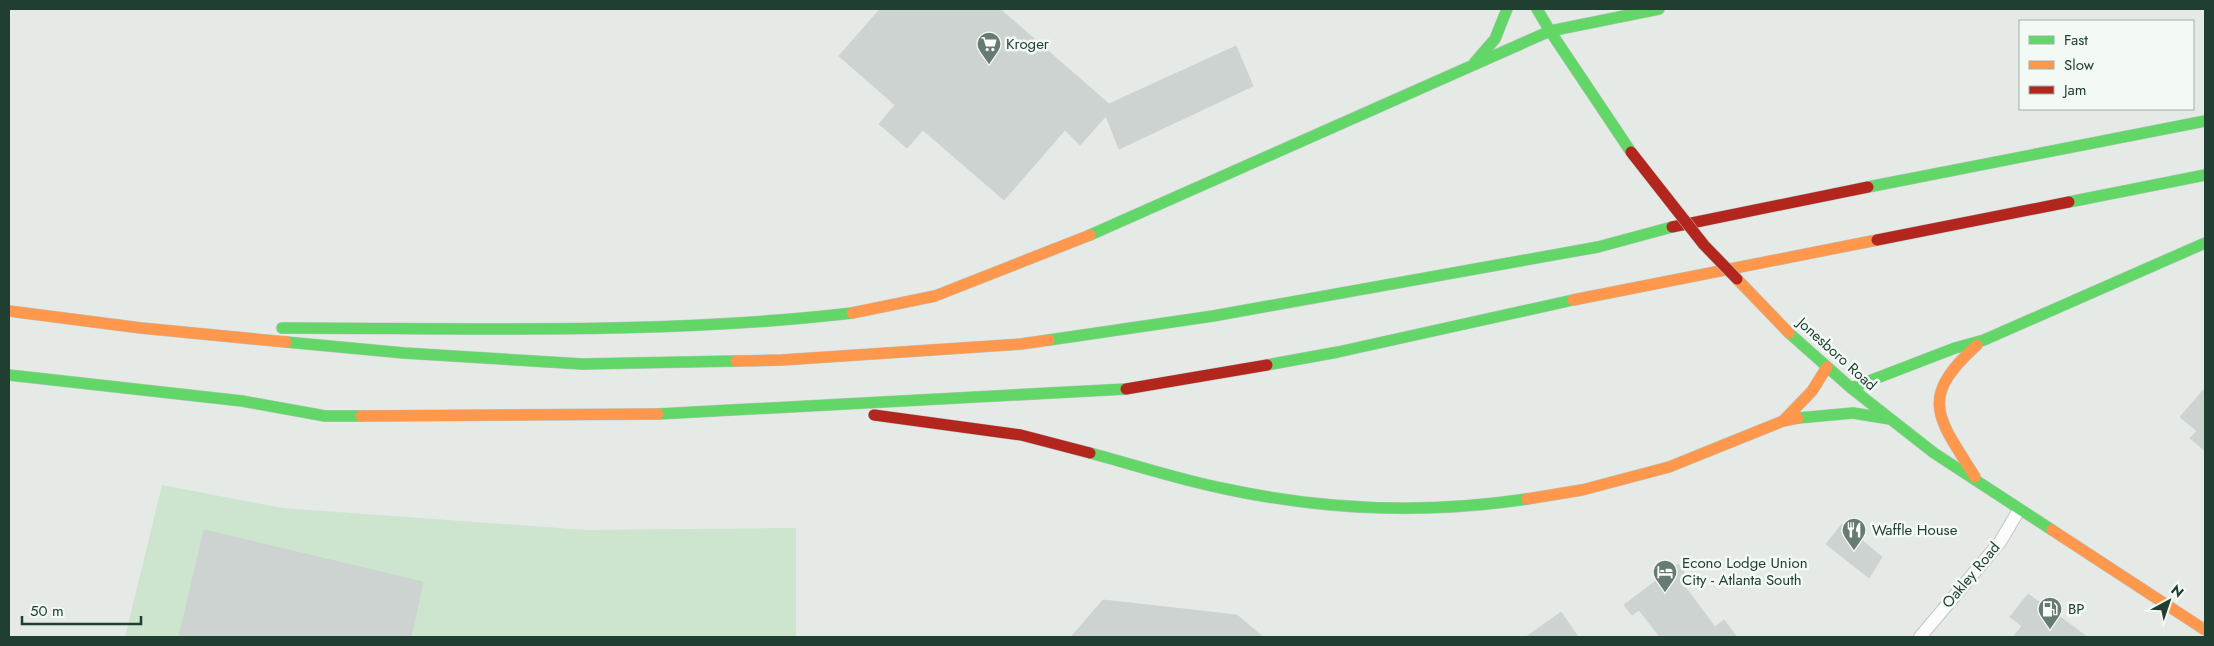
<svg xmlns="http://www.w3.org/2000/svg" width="2214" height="646" viewBox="0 0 2214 646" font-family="Jost,sans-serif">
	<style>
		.green { fill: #cde4cf }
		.building { fill: #cdd3d0; stroke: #cdd3d0 }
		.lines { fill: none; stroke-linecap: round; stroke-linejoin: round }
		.street-casing { stroke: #c2c7c4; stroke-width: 14 }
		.fast-casing { stroke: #bcc6c1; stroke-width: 12 }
		.slow-casing { stroke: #bcc6c1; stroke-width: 12 }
		.jam-casing { stroke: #bcc6c1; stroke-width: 12 }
		.street { stroke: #fbfcfb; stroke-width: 12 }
		.fast { stroke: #63d668; stroke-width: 11 }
		.slow { stroke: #ff974d; stroke-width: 11 }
		.jam { stroke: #b3261e; stroke-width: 11 }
		.slow-bridge-casing { stroke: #bcc6c1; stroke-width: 12; stroke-linecap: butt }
		.jam-bridge-casing { stroke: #bcc6c1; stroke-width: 12; stroke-linecap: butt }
		.slow-bridge { stroke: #ff974d; stroke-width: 11 }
		.jam-bridge { stroke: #b3261e; stroke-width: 11 }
		.labels { text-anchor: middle; stroke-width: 5; stroke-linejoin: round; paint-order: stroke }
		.poi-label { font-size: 15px; fill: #213f31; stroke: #f3f9f5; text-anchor: start }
		.street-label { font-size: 15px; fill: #213f31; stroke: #f3f9f5 }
	</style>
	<rect width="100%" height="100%" fill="#e5eae7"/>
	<path class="green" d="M162 485 282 508 587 530 796 528V637H125Z"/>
	<path class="building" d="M880 9H1000L1109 104 1236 46 1253 86 1119 149 1106 116 1080 145 1065 130 1004 200 923 130 907 148 879 124 895 105 839 56Z
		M2205 388V451L2190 438 2197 431 2180 417Z
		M1842 524 1882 557 1869 578 1826 544Z
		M204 530 423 582 411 637H179Z
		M1678 564 1686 575 1680 580 1715 627 1724 620 1737 637H1660L1639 610 1632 615 1624 605Z
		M2028 594 2059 616 2087 637H2013L2022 626 2010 617Z
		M1103 600 1237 615 1263 637H1071Z
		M1561 612 1578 637H1526Z"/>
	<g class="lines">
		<defs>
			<path id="street" d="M1920 637 2000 542 2019 510"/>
			<path id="fast" d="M1537 9 1550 31
				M1550 31 1631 152
				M1475 62 1495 39 1507 9
				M1868 187 2205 121
				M2069 202 2205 175
				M1090 235 1550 31 1659 9
				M282 328C472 328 663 335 852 313
				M1789 333 1851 388 1934 453 2052 530
				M1049 340 1213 316 1598 247 1672 227
				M286 342 404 353 582 364 736 361
				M1267 365 1338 352 1573 300
				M9 375 242 401 325 416H361
				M1851 388 1955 348 1984 340 2205 243
				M658 414 1126 389
				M1798 418 1853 413 1890 419
				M1090 453C1135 465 1180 480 1226 489 1324 510 1427 514 1527 499"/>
			<path id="slow" d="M1573 300 1877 240
				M9 311 141 328 286 342
				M852 313 935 296 1090 235
				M736 361 782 360 1021 344 1049 340
				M361 416 658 414
				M1783 421 1812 391 1827 367
				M1975 477C1938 417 1917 399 1977 345
				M1527 499 1582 490 1669 467 1783 421 1798 418
				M2052 530 2205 630"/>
			<path id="jam" d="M1672 227 1868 187
				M1877 240 2069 202
				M1126 389 1267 365
				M874 415 1021 435 1090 453"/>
		</defs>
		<use href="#street" class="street-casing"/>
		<use href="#fast" class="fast-casing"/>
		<use href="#slow" class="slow-casing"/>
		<use href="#jam" class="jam-casing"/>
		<use href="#street" class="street"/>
		<use href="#fast" class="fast"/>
		<use href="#slow" class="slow"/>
		<use href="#jam" class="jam"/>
		<defs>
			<path id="slow-bridge" d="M1737 279 1789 333"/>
			<path id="jam-bridge" d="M1631 152 1704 245 1737 279"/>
		</defs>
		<use href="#slow-bridge" class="slow-bridge-casing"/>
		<use href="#jam-bridge" class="jam-bridge-casing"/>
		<use href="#slow-bridge" class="slow-bridge"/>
		<use href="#jam-bridge" class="jam-bridge"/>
	</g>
	<defs>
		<symbol id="supermarket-pin" viewBox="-11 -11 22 30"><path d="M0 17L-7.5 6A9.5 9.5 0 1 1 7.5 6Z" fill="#667b71" stroke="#f3f9f5"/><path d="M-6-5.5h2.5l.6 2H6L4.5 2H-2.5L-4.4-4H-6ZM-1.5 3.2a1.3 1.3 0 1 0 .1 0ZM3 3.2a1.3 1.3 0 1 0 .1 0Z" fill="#fff"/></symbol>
		<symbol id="restaurant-pin" viewBox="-11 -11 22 30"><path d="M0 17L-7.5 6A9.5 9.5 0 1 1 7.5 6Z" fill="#667b71" stroke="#f3f9f5"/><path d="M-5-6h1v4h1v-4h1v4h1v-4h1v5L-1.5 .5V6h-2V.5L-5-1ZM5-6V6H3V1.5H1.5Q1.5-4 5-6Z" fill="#fff"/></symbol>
		<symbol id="hotel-pin" viewBox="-11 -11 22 30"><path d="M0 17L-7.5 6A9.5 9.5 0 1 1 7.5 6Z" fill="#667b71" stroke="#f3f9f5"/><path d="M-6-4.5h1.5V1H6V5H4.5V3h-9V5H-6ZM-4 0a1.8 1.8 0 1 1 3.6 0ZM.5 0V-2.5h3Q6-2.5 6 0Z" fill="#fff"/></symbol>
		<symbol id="fuel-pin" viewBox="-11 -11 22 30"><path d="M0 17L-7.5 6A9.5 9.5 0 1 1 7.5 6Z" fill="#667b71" stroke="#f3f9f5"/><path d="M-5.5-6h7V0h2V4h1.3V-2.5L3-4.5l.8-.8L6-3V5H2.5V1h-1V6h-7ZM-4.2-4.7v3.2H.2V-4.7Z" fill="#fff"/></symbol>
	</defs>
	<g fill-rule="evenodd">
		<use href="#supermarket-pin" x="975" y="30" width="28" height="38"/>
		<use href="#restaurant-pin" x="1840" y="516" width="28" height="38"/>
		<use href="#hotel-pin" x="1651" y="558" width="28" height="38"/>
		<use href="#fuel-pin" x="2036" y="595" width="28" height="38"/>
	</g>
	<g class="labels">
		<g class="poi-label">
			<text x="1006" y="49">Kroger</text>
			<text x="1872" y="535">Waffle House</text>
			<text x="1682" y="568">Econo Lodge Union<tspan x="1682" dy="17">City - Atlanta South</tspan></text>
			<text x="2068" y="614">BP</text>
		</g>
		<g class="street-label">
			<text transform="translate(1837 354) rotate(42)" y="5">Jonesboro Road</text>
			<text transform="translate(1971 575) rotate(-50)" y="5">Oakley Road</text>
		</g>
	</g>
	<rect width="2214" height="646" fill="none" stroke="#213f31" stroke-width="20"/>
	<rect x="2019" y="20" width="175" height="90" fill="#f3f9f5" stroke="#9fafa7"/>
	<rect x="2029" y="36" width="25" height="8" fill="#63d668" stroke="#9fafa7"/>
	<text x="2064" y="45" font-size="15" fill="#213f31">Fast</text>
	<rect x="2029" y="61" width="25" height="8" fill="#ff974d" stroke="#9fafa7"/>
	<text x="2064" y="70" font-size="15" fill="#213f31">Slow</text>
	<rect x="2029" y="86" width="25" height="8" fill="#b3261e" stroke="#9fafa7"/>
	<text x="2064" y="95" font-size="15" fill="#213f31">Jam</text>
	<g transform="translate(2169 601) rotate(40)" stroke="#f3f9f5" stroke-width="4" paint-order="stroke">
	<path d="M0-4L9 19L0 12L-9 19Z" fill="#213f31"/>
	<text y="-8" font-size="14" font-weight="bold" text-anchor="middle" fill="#213f31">N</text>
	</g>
	<path d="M22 616v8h119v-8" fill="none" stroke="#213f31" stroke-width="2.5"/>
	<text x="30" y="616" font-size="15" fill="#213f31" stroke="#f3f9f5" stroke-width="4" paint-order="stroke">50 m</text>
</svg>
